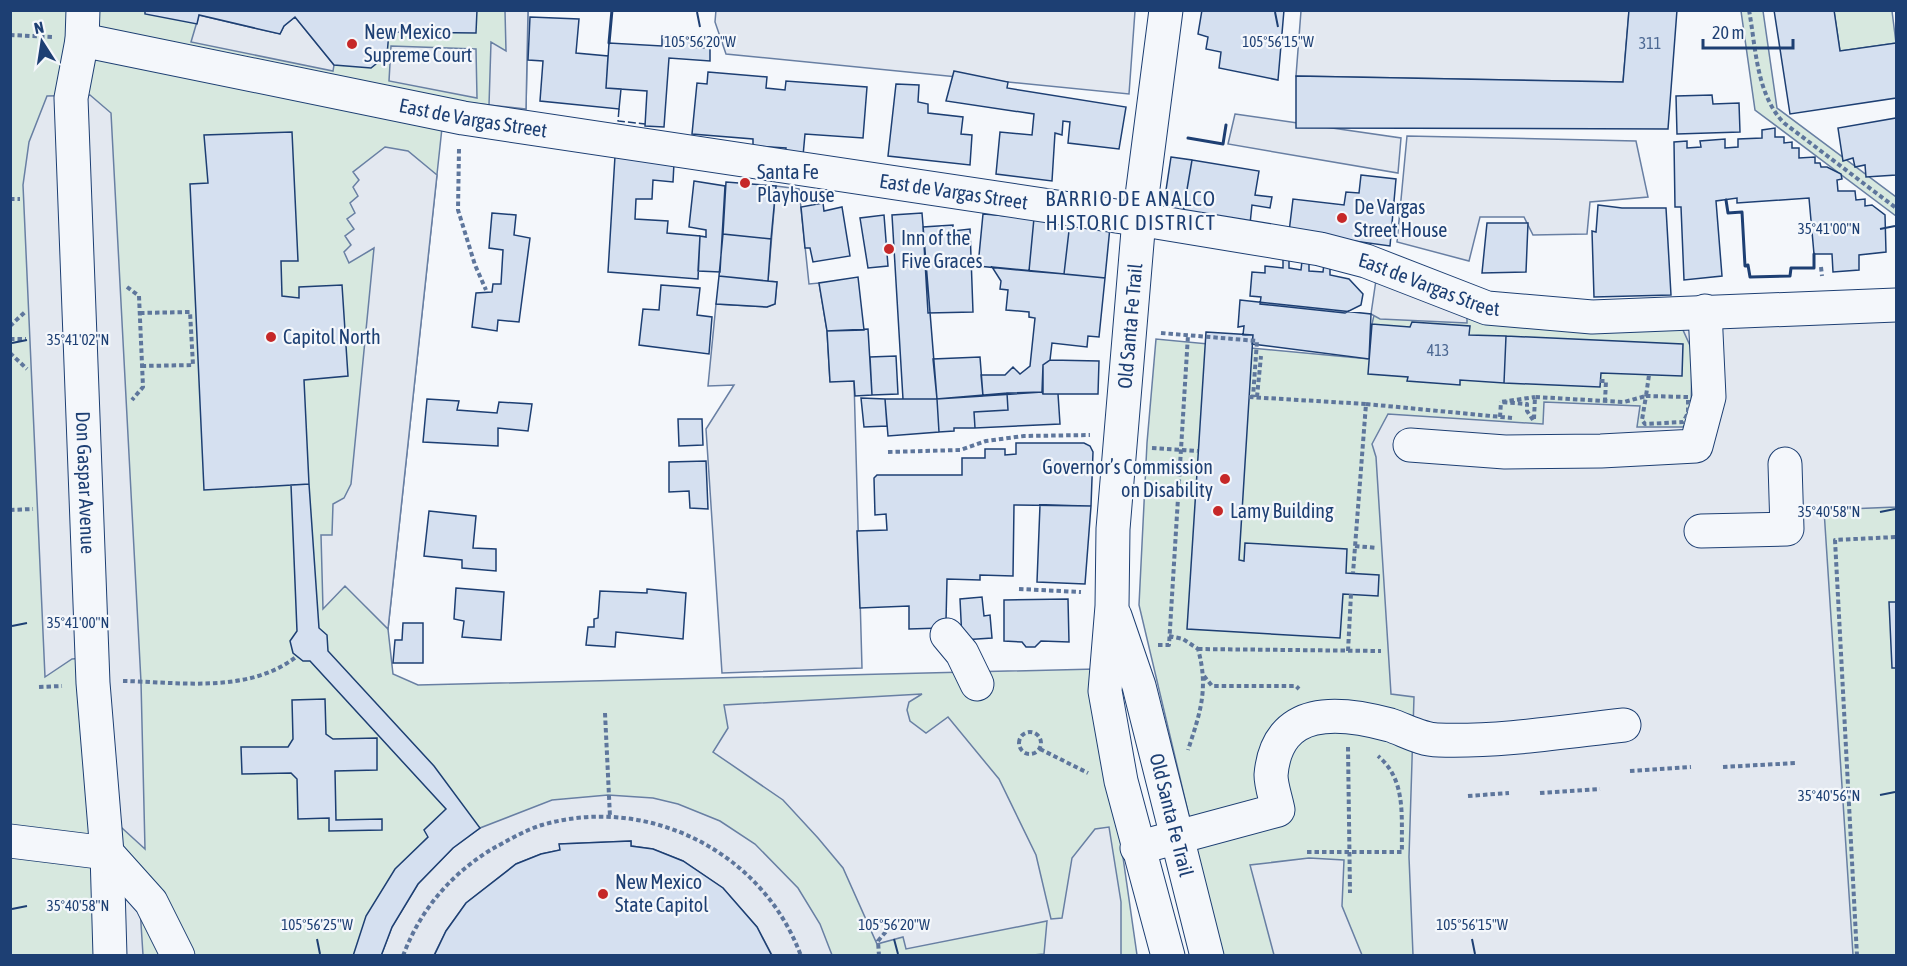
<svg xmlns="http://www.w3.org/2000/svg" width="1907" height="966" viewBox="0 0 1907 966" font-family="'Asap Condensed',sans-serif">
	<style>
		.green { fill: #d7e8df; stroke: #687fa3; stroke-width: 1.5 }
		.parking { fill: #e3e8f0; stroke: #687fa3; stroke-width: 1.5 }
		.building { fill: #d5e0f0; stroke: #1d3f73; stroke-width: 1.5 }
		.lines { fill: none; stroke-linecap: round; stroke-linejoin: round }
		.minor-casing { stroke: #1d3f73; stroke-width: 35 }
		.path { stroke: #5e769c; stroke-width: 4; stroke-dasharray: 4.5 3; stroke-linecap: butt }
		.minor { stroke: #f4f7fb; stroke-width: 33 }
		.fence { stroke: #1d3f73; stroke-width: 1.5; stroke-dasharray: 8 3; stroke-linecap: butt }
		.wall { stroke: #1d3f73; stroke-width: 3 }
		.ticks { fill: none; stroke: #1d3f73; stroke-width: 2 }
		.poi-dot { fill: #c62828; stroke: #f4f7fb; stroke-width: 2 }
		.labels { text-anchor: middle; stroke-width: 4.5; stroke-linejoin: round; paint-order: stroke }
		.number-label { font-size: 16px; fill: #4b6792 }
		.poi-label { font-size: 20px; fill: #1d3f73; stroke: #f4f7fb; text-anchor: start }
		.street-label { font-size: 20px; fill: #1d3f73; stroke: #f4f7fb }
		.neighbourhood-label { font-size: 21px; letter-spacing: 1.5px; fill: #1d3f73; stroke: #f4f7fb }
		.ticks-label { font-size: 15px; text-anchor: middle; fill: #1d3f73; stroke: #f4f7fb; stroke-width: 4.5; stroke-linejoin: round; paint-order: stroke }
	</style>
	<rect width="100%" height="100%" fill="#f4f7fb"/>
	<path class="green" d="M10 11H528L526 109 445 100 388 629 393 674 418 685 1096 669 1137 955H11Z
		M1741 11H1763L1777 108 1896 197V216L1755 110Z
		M1834 11H1892L1896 43 1840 51Z
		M1379 293 1896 324V955H1222L1139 605 1147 443 1156 339 1369 359 1372 324Z"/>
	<path class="parking" d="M716 10 1135 11 1129 94 726 54 715 22Z
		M505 11H528L526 109 489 105 491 42 506 51Z
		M1301 11H1629L1623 82 1296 76Z
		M199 15 280 34 284 26 295 17 334 65 333 71 191 42Z
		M391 46 476 49 477 98 389 81Z
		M90 95 111 113 141 682 145 849 111 818 106 656 72 659 45 677 23 185 29 142 47 96Z
		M1235 114 1401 138 1398 173 1228 144Z
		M1407 136 1636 141 1648 197 1590 202 1587 234 1533 235 1524 217H1480L1469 261 1397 242Z
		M385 147 408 151 437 175 388 629 345 586 323 609 321 535H332L333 504 344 498 351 484 374 248 349 263 344 252 351 245 345 236 354 229 347 219 355 213 350 203 358 196 353 187 359 180 353 172Z
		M776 186 799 189 809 284 819 283 827 331 830 381H854L862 668 722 673 706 429 734 385 708 386 716 304 767 307 775 304 777 282 768 281Z
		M1376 280 1467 312V323L1380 319 1371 314Z
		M1896 309V507L1824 510 1853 955H1413L1409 857 1414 697 1391 694 1376 457 1372 444 1388 414 1543 424 1544 402 1640 406 1637 427H1683L1691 417 1692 350 1683 330V320Z
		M922 694 909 702 907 710 910 721 926 733 948 717 999 779 1036 855 1051 919 1062 918 1072 858 1095 829 1109 827 1121 902V955H1033L1044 954 1047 921 906 949 903 937 877 944 843 868 818 838 783 800 713 752 728 728 724 705Z
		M608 795 653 798 678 804 720 821 755 844 798 888 820 924 832 955H772L757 927 723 888 683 861 653 849 631 846V841L560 844V850L541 854 516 864 466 903 446 931 434 955 381 956 392 927 418 884 453 848 480 828 552 800Z
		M1309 858 1344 860 1342 906 1362 955H1274L1250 865Z
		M120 893 140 908 143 955H123Z"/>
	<path class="building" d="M145 10H477L476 33 389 32 387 55 371 68 334 65 295 17 284 26 280 34 199 15 197 24 145 14Z
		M1202 10H1284L1278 80 1219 68 1221 52 1206 49 1208 37 1198 34Z
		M1629 10H1677L1668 129 1296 128V76L1623 82Z
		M1774 10H1834L1840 51 1896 43V98L1790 114Z
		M530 17 579 19 576 53 608 56 606 88 621 89 619 109 540 101 543 61 528 60Z
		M662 36 691 38 690 47 710 48V61L669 58 664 127 645 126 647 91 606 88 609 43 662 46Z
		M954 71 1008 82 1007 88 1126 107 1119 149 1068 143 1070 122 1063 121 1062 135 1055 133 1052 181 996 174 1000 132 1032 135 1034 114 946 101Z
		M708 72 767 77 766 88 785 90 786 81 867 87 863 138 805 134 803 156 785 155 786 148 753 146V139L692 134 697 83 707 84Z
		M896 84 919 85 918 102 928 104V113L963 117 961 134 972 135 970 165 888 156Z
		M1712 95 1713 104 1739 103 1740 132 1677 134 1676 96Z
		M1896 118V175L1866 177 1865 165 1855 167 1853 158 1843 161 1838 128Z
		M1775 128V137H1784V143L1792 142V148H1799V158L1815 157V163H1820L1821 167H1827L1841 174 1842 179 1837 180 1838 191H1855L1856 200 1865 199V206L1872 205 1885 215 1886 252 1859 255V270L1833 272 1832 254H1814L1809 198 1737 203V198L1716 201 1722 276 1684 280 1681 207H1675L1674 142 1687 141V148L1701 147 1700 141 1725 139V148L1738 147V139L1762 138V130Z
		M292 132 298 261H281L282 296 299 298V287L342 285 348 376 304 380 309 484 204 490 190 184 208 183 204 135Z
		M615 156 674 163 673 182 653 180 652 199H636L635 219 668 221 667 233 700 236 698 279 608 272Z
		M1171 157 1192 160 1183 213 1163 210Z
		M1192 160 1259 171 1255 195 1272 197 1270 208 1252 205 1250 224 1183 213Z
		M1361 175 1396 179 1390 246 1289 232 1293 199 1344 205 1346 192 1359 193Z
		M694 181 725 186 720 272 698 271 700 236 706 237V230L689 227Z
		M726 182 776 186 771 239 723 234Z
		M823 203 824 211 842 207 850 256 813 262 810 248H805L801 207Z
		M1598 205 1622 208H1666L1671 295 1594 297 1592 231 1596 232Z
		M492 213 516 215 514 235 530 238 519 322 498 320 497 331 472 327 476 293 492 292 493 284H501L503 250 489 248Z
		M922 213 937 399H903L892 215Z
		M983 214 1034 218 1029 271 978 266Z
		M884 215 888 266 868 268 860 218Z
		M1034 218 1070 222 1064 274 1029 271Z
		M1070 222 1110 227 1105 278 1064 274Z
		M1487 223H1528L1526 272 1482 273Z
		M953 225V231L970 229 973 312 928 313 923 227Z
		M723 234 771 239 768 281 719 276Z
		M1283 259H1289V268L1301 270 1302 261H1309V271L1323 272 1324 264 1330 266V275L1349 279 1363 294 1361 305 1345 313 1260 304 1261 297 1250 296 1252 272 1265 273V266L1283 268Z
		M992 267 1105 278 1099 337 1088 336 1087 347 1052 343 1050 360 1043 365 1042 392 983 396 981 375H1005L1013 367 1020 374 1030 366 1035 318 1029 317V312L1006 310 1008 290 1000 289 1001 281Z
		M719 276 777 282 775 304 767 307 716 304Z
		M858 277 864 330 827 331 819 283Z
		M661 285 700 288 697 315 712 317 709 354 639 345 643 309 659 310Z
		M1240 300 1371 314 1369 359 1252 344 1253 335H1243L1244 326 1238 327Z
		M1412 322 1470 326 1469 335 1506 336 1504 383 1460 380V385L1407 381 1408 377 1368 374 1372 324 1410 327Z
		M868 329 872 395 855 396 854 381 830 382 827 331Z
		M1206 332 1253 335 1239 560 1244 561 1245 543 1347 549 1346 573 1379 575 1378 596 1343 594 1340 638 1187 629Z
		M1506 336 1683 344 1682 376 1601 373 1600 387 1504 383Z
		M896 356 898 394 872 395 870 357Z
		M980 357 983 396 937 399 933 359Z
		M1050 360 1099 361 1098 394H1043V365Z
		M1042 392 1043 394H1058L1060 424 975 428 974 412 1008 410 1007 393Z
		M1007 393 1008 410 974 412 975 428H954V431L939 432 937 399Z
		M861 398 885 399 887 426 864 427Z
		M427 399 459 401 457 410 497 413 499 402 532 404 528 431 498 428V446L423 442Z
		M885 399H937L939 432 888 436Z
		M678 419H702L703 445 679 446Z
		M1016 443H1084L1090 446 1093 452 1091 506 1014 505 1013 576 980 575V580L947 579 946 621 941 628 909 629V606L860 608 857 531 887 530 886 514 875 515 874 478 877 475H962V458H985V449H1005V455L1016 454Z
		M706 461 708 509 690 508 689 491 669 492V462Z
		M309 484 319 628 327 635 328 651 434 766 480 828 453 848 418 884 392 927 381 956H353L366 916 395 869 428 837 424 830 446 809 310 661H303L293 653 290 641 297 631 291 485Z
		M1040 505 1091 506 1085 584 1037 582Z
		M429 511 476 516 473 548 496 549V571L462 568V560L424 556Z
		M456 588 504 592 501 640 462 637 464 621 454 619Z
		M647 589 686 593 683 639 616 632 615 647 586 645 588 627H594V619L598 618 600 591 647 593Z
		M982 597 984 616 990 615 992 638 962 640 960 599Z
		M1068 599 1069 642 1041 641 1035 647H1026L1022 642 1004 641V600Z
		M1889 602H1896V668H1892Z
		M403 623H423V663H393L395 640H402Z
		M325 699 326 734 333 739 377 738V770L335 771 336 820 382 819V830L329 831V818L298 819 297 779 291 773 242 774 241 747H288L293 739 292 700Z
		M631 841V846L653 849 683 861 723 888 757 927 772 956H434L446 931 466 903 516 864 541 854 560 850 559 844Z"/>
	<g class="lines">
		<defs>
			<g id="minor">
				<path id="s1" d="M83 10 82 40 71 98 93 683 107 853 110 956"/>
				<path d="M1166 10 1139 219 1113 529 1112 606 1105 691 1121 781 1168 956"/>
				<path id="s2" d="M82 40 463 118 1156 222 1320 249 1366 261 1487 308 1592 317 1896 305"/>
				<path d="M1410 445 1505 452 1601 451 1696 446 1709 397 1705 311"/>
				<path d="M1701 531 1787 529 1785 464"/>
				<path id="s3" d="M1115 616 1139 686 1207 956"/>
				<path d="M947 635 962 653 977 684"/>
				<path d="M10 841 107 853 151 902 178 956"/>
				<path d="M1137 848 1278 810C1276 799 1271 786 1271 775 1277 705 1339 711 1390 725 1405 730 1422 740 1438 740 1500 742 1562 732 1624 725"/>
			</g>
		</defs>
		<use href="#minor" class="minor-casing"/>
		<path class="path" d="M1749 10C1756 48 1756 94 1784 123L1896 208
			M10 35 52 37
			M459 149 458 210 475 265 486 290
			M10 199H20
			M1821 267 1822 276
			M127 287 139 296 143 387 132 400
			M140 313 190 312 193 365 142 366
			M10 326 25 312
			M1161 333 1257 341 1253 397
			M10 339H26
			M10 353 27 369
			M1600 381H1606L1605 401
			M1646 396 1688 397V413L1683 422 1645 424 1642 420Z
			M1249 397 1366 404 1353 573
			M1257 397 1261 356
			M1366 404 1512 418
			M1500 417 1501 402
			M1534 419 1535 397 1624 402 1646 396 1649 375
			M1533 420 1527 411V404L1501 402 1535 397
			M1152 448 1198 451
			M888 452 960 450 986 441 1024 436 1090 435
			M10 510 33 509
			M1355 546 1377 548
			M1019 589 1081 592
			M1169 636 1183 639 1198 649C1209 689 1200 713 1188 750
			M1158 645H1169L1188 335
			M1198 649 1381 651
			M1348 651 1351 594
			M1204 676 1212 686H1296L1299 689
			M123 681C179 682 248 694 296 657
			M39 687 62 686
			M605 713 610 817
			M1019 743a11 11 0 1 1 22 0a11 11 0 1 1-22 0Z
			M1348 747 1350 893
			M1040 749 1088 773
			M1723 767 1796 763
			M1630 771 1691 767
			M1540 793 1600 789
			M1468 796 1509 793
			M1307 852H1402C1401 818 1407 780 1378 756
			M403 956C420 910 451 874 492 849 507 841 525 830 542 825 648 794 763 852 801 956
			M879 956 878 941 894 922
			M1857 956 1835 540 1896 537"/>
		<use href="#minor" class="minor"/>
		<path class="fence" d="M619 109 618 121 645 124"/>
		<path class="wall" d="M609 43 612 10
			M1188 138 1223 144 1226 125
			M1726 200 1728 213 1742 212 1745 266 1748 265 1750 277 1790 276 1791 268H1814V254"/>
	</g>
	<path class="ticks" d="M697 12 700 27M1275 12 1278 27M1880 229 1895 226M12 343 27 340M1880 512 1895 509M12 626 27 623M1880 795 1895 792M12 909 27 906M317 939 320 954M894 939 898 954M1472 939 1475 954"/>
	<g class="poi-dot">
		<circle cx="352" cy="44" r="6"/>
		<circle cx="745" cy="183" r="6"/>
		<circle cx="1342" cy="218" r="6"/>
		<circle cx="889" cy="249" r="6"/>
		<circle cx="271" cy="337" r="6"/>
		<circle cx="1225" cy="479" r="6"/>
		<circle cx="1218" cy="511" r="6"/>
		<circle cx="603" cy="894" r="6"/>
	</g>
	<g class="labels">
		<g class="number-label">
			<text x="1650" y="49">311</text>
			<text x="1438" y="356">413</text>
		</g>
		<g class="poi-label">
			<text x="364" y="39">New Mexico<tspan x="364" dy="23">Supreme Court</tspan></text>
			<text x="757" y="179">Santa Fe<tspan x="757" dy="23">Playhouse</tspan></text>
			<text x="1354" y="214">De Vargas<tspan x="1354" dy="23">Street House</tspan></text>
			<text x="901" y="245">Inn of the<tspan x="901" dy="23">Five Graces</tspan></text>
			<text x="283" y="344">Capitol North</text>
			<text x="1213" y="474" text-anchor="end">Governor’s Commission<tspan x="1213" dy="23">on Disability</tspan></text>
			<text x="1230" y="518">Lamy Building</text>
			<text x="615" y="889">New Mexico<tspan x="615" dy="23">State Capitol</tspan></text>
		</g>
		<g class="street-label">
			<text dy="7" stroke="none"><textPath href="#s2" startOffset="399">East de Vargas Street</textPath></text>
			<text dy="7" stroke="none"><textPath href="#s2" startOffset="885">East de Vargas Street</textPath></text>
			<text dy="7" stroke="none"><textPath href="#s2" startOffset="1371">East de Vargas Street</textPath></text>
			<text transform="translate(1130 326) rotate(-85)" y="7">Old Santa Fe Trail</text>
			<text dy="7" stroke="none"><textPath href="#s1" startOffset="474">Don Gaspar Avenue</textPath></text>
			<text dy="7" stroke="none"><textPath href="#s3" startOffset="207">Old Santa Fe Trail</textPath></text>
		</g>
		<g class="neighbourhood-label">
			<text x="1131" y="206">BARRIO DE ANALCO<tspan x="1131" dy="24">HISTORIC DISTRICT</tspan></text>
		</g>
	</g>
	<g class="ticks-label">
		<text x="700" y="47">105°56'20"W</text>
		<text x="1278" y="47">105°56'15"W</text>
		<text x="1829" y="234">35°41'00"N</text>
		<text x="78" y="345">35°41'02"N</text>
		<text x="1829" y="517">35°40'58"N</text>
		<text x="78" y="628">35°41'00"N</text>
		<text x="1829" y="801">35°40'56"N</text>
		<text x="78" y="911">35°40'58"N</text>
		<text x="317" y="930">105°56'25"W</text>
		<text x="894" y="930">105°56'20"W</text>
		<text x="1472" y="930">105°56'15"W</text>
	</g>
	<rect width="1907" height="966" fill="none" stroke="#1d3f73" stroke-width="24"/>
	<g transform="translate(42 42) rotate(348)" stroke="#f4f7fb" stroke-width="4.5" paint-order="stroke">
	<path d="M0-4.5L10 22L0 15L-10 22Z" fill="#1d3f73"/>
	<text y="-9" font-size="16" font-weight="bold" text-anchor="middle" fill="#1d3f73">N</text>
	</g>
	<path d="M1703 39v9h90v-9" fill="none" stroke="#1d3f73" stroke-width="3"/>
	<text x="1712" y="39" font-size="18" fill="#1d3f73" stroke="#f4f7fb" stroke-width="4.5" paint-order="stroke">20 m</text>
</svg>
